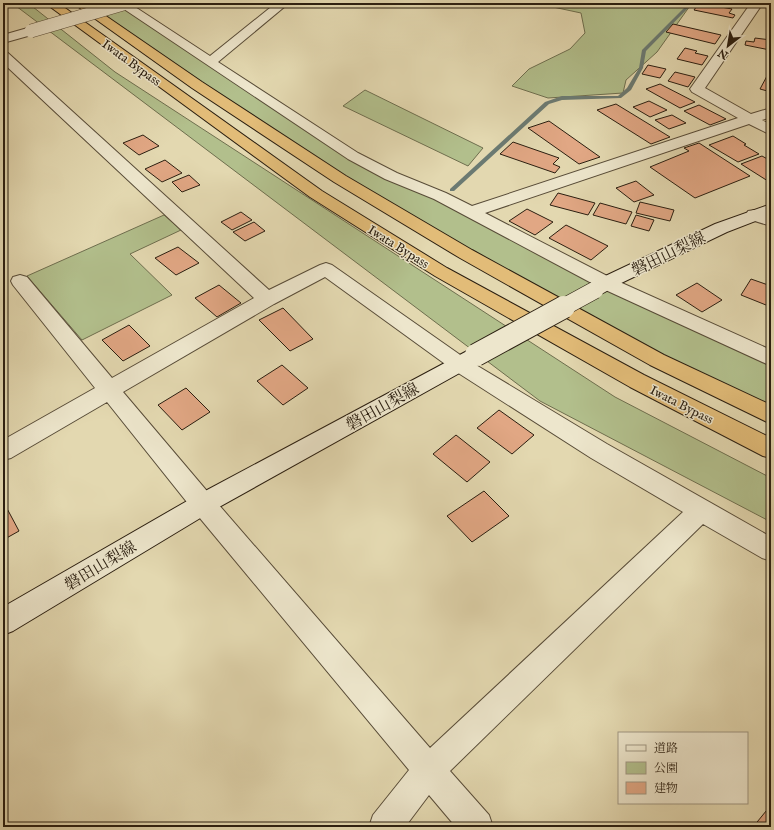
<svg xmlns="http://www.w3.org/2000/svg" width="774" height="830" viewBox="0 0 774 830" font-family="'IM FELL English','Noto Serif JP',serif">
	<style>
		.green { fill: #b2bf8c; stroke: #6e6e4e }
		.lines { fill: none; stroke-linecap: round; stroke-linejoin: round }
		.stream { fill: #6b7a72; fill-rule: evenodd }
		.building { fill: #e1a784; stroke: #2a1e10 }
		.minor-casing { stroke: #584c38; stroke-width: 2 }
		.secondary-casing { stroke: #2a1e10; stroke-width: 2 }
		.trunk-casing { stroke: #2a1e10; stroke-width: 2 }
		.minor { fill: #ede6cc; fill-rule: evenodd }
		.secondary { fill: #ede6cc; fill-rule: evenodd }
		.trunk { fill: #e2bc78; fill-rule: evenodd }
		.minor-bridge-casing { stroke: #584c38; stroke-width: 14; stroke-linecap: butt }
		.secondary-bridge-far1-casing { stroke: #2a1e10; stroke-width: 18; stroke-linecap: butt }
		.secondary-bridge-casing { stroke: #2a1e10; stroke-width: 24; stroke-linecap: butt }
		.minor-bridge { stroke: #ede6cc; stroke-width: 13 }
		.secondary-bridge-far1 { stroke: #ede6cc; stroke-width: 17 }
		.secondary-bridge { stroke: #ede6cc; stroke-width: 22 }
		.labels { text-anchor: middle; stroke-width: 3; stroke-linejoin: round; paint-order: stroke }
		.far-street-label { font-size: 13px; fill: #2a1e10; stroke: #ede6cc }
		.street-label { font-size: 16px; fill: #2a1e10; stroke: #ede6cc }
	</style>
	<rect width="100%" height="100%" fill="#e3d8b0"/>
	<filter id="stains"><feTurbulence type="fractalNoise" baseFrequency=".005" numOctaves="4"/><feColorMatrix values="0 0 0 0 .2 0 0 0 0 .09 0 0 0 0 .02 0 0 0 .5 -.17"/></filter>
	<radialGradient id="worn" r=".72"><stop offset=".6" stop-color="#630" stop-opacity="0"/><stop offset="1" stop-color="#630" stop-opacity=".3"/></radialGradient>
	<path class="green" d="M12 3H28L115 72 615 397 771 478V522L540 401Z
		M79 3H120L308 127 420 188 771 358V414L615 337 314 162Z
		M558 3H692L657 52 626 80 623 93 548 98 512 86 529 69 570 49 585 33 581 13 553 7Z
		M365 90 483 148 468 166 343 106Z
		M164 215 181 230 130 254 172 295 82 340 27 276Z"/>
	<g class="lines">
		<path class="stream" d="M689 3H693L646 51 643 68 631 90 621 98 562 100 549 104 454 191H450V189L545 102 562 96H618L627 88 639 68 642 50Z"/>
	</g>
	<path class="building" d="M699 3 732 9 729 13 735 15 733 18 694 10Z
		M726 3H748L746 7Z
		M673 24 721 35 715 44 666 32Z
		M755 38 771 40 770 50 745 45 746 41 754 42Z
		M685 48 697 51 695 53 708 56 702 65 677 59Z
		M648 65 666 69 660 78 642 74Z
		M675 72 695 77 688 87 668 81Z
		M767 76H771V92L760 89Z
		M660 84 695 102 680 108 646 89Z
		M649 101 667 110 650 117 633 107Z
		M616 104 670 137 651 144 597 110Z
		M699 105 726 119 710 125 684 111Z
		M672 115 686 123 669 129 655 120Z
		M549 121 600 157 579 164 528 128Z
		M143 135 159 146 139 155 123 143Z
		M733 136 746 144 744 145 759 154 738 162 709 145Z
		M513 142 559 158 553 164 560 167 555 173 500 154Z
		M699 143 750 176 695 198 650 167 689 151 684 148Z
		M762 156 771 161V183L741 164Z
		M165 160 182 173 162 182 145 169Z
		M189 175 200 185 182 192 172 182Z
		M636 181 654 195 634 202 616 188Z
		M558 193 595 203 588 215 550 205Z
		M640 202 674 210 670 221 636 213Z
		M600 203 632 212 626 224 593 215Z
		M527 209 553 222 535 235 509 221Z
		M241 212 252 220 232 230 221 222Z
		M636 215 654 220 649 231 631 226Z
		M254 222 265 231 245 241 233 232Z
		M566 225 608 246 591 260 549 238Z
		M178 247 199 263 176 275 155 258Z
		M751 279 771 286V307L741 295Z
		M697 283 722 300 702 312 676 295Z
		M219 285 241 303 217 317 195 298Z
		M283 308 313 339 290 351 259 320Z
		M129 325 150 346 123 361 102 340Z
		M282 365 308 388 283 405 257 381Z
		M186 388 210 412 182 430 158 405Z
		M499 410 534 435 512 454 477 428Z
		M456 435 490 462 467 482 433 454Z
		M484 491 509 516 472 542 447 516Z
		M3 501 19 531 3 540Z
		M771 805V827H753Z"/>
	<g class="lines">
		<defs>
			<path id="minor" d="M115 3H129L210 56 276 3H289L218 62 358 153 397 173 446 193 472 206 738 118 692 92 690 89 751 3H763L705 88 751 114 771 108V117L762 120 771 125V135L749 124 485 213 613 279 771 350V366L599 287 434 199 385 179 348 159Z
				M31 27 35 28 37 31 35 34 3 43V35Z
				M3 52 8 53 269 290 320 265 326 263 332 265 466 359 607 444 771 537V561L762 558 703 524 450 771 489 815 493 827H456L429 795 405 827H369L373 815 409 770 194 511 107 402 11 458 3 460V440L95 388 13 285 11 281 13 277 20 275 27 277 112 378 254 298 3 63ZM325 277 452 369 591 458 683 512 430 748 212 497 123 392 274 304Z
				M754 210 771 215V226L748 219 746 215 748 211Z"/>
			<path id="secondary" d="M771 204V215L727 232 613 287C604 293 599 297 588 294L586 290 588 286 599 279 715 224Z
				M476 348 483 350 486 355 483 360 212 511 13 631 3 635V607L194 497 469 350Z"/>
			<path id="trunk" d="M45 3H58L322 191 447 268 644 375 771 438V458L763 456 630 387 435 276 310 197Z
				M73 3H87L202 82 346 176 472 250 664 355 771 405V424L650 365 460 258 334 182 192 88Z"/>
		</defs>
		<use href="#minor" class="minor-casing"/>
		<use href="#secondary" class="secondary-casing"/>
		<use href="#trunk" class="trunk-casing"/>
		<use href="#minor" class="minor"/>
		<use href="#secondary" class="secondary"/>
		<use href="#trunk" class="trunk"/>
		<defs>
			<path id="minor-bridge" d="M31 31 123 4"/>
			<path id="secondary-bridge-far1" d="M562 308 595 290"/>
			<path id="secondary-bridge" d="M476 355 564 307"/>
		</defs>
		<use href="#minor-bridge" class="minor-bridge-casing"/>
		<use href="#secondary-bridge-far1" class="secondary-bridge-far1-casing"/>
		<use href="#secondary-bridge" class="secondary-bridge-casing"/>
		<use href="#minor-bridge" class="minor-bridge"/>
		<use href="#secondary-bridge-far1" class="secondary-bridge-far1"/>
		<use href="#secondary-bridge" class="secondary-bridge"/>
	</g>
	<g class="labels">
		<g class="far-street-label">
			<text transform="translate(132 62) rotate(36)" y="5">Iwata Bypass</text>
			<text transform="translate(399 246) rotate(32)" y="5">Iwata Bypass</text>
			<text transform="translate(682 404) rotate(27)" y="5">Iwata Bypass</text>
		</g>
		<g class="street-label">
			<text transform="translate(668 253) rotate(-26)" y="6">磐田山梨線</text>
			<text transform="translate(382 406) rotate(-29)" y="6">磐田山梨線</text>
			<text transform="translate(100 565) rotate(-31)" y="6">磐田山梨線</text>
		</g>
	</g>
	<rect width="774" height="830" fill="none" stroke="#e3d8b0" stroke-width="16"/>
	<rect x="4" y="4" width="766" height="822" fill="none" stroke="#2a1e10" stroke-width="2"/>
	<rect x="8" y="8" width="758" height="814" fill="none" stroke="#2a1e10"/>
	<rect x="618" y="732" width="130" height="72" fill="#ede6cc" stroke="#9f9681"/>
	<rect x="626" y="745" width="20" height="6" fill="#ede6cc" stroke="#9f9681"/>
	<text x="654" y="752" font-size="12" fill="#2a1e10">道路</text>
	<rect x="626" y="762" width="20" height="12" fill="#b2bf8c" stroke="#9f9681"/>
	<text x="654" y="772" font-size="12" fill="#2a1e10">公園</text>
	<rect x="626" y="782" width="20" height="12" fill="#e1a784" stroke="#9f9681"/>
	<text x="654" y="792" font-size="12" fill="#2a1e10">建物</text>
	<g transform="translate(728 46) rotate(211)" stroke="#ede6cc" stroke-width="3" paint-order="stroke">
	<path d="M0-3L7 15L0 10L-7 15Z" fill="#2a1e10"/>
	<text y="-6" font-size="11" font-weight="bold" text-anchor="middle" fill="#2a1e10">N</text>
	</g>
	<rect width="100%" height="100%" filter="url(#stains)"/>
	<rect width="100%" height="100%" fill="url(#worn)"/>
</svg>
